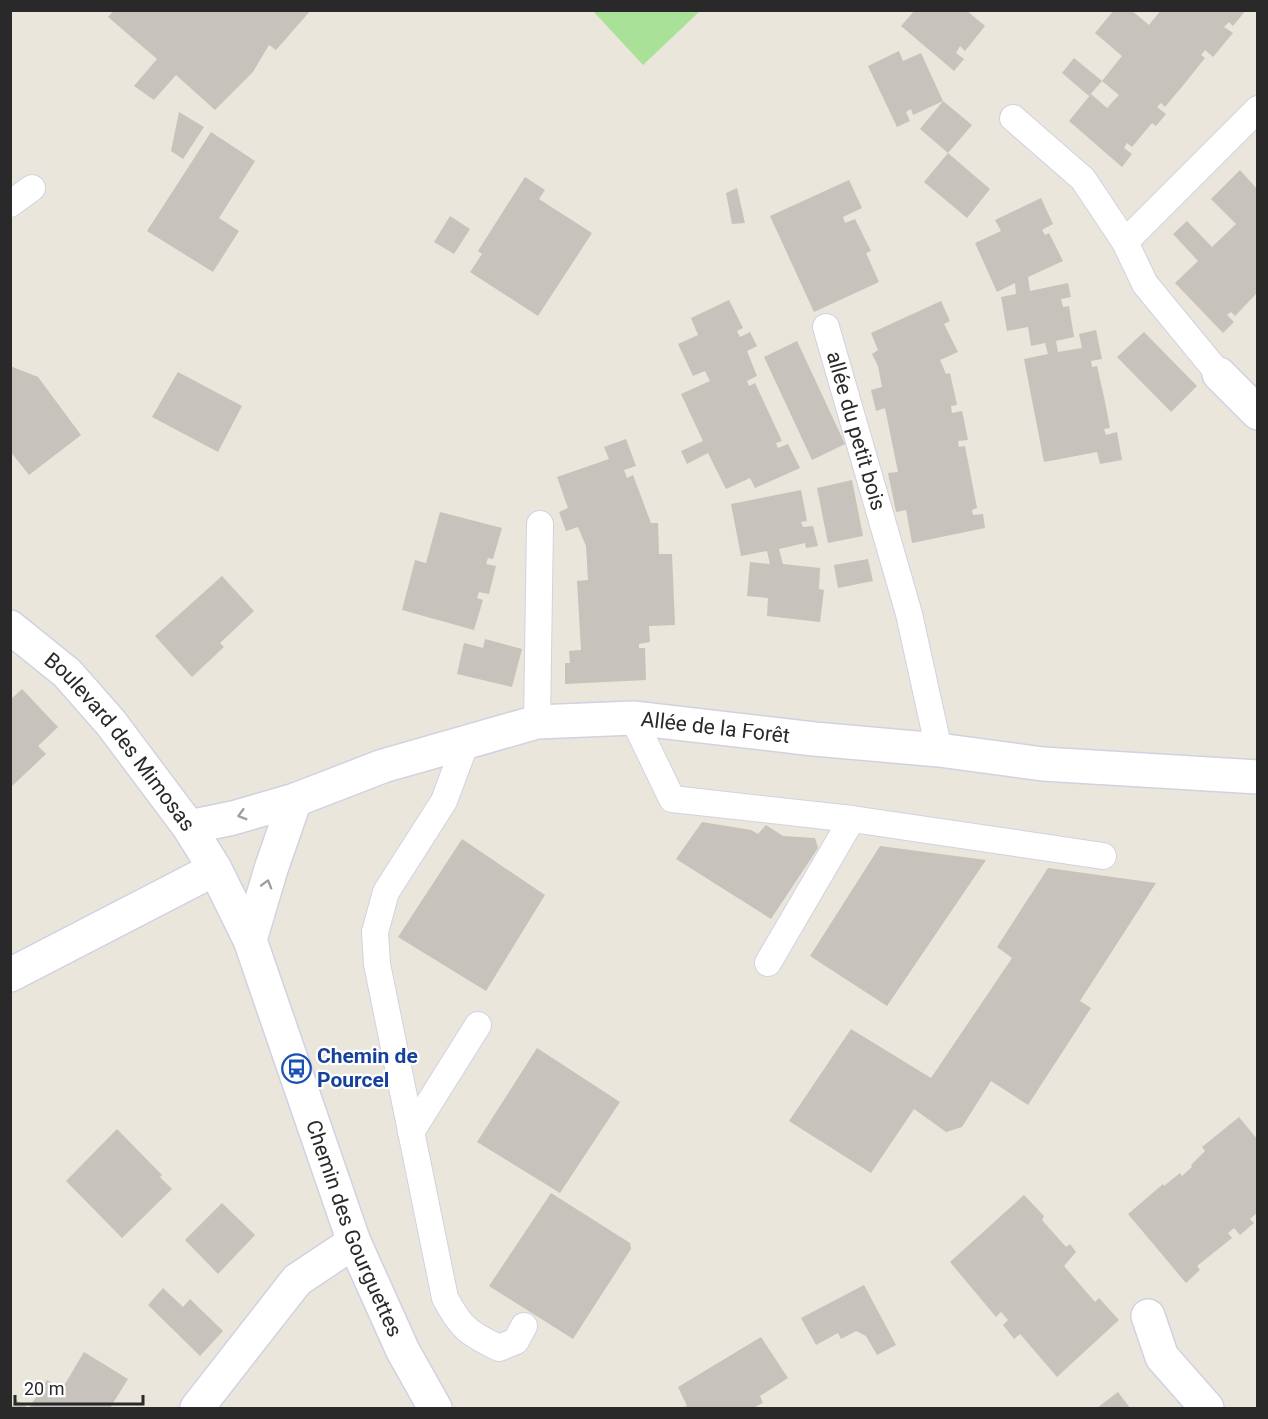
<svg xmlns="http://www.w3.org/2000/svg" width="1268" height="1419" viewBox="0 0 1268 1419" font-family="Roboto,sans-serif">
	<style>
		.green { fill: #aae198 }
		.building { fill: #c7c2bb }
		.lines { fill: none; stroke-linecap: round; stroke-linejoin: round }
		.lane-casing { stroke: #d0d2e2; stroke-width: 28 }
		.street-casing { stroke: #d0d2e2; stroke-width: 36 }
		.secondary-casing { stroke: #d0d2e2; stroke-width: 36 }
		.lane { stroke: #fff; stroke-width: 26 }
		.street { stroke: #fff; stroke-width: 33 }
		.secondary { stroke: #fff; stroke-width: 33 }
		.oneway { stroke: #9f9f9f }
		.labels { text-anchor: middle; stroke-width: 4.5; stroke-linejoin: round; paint-order: stroke }
		.street-label { font-size: 21px; fill: #292929; stroke: #fff }
		.transit-label { font-size: 21px; font-weight: bold; fill: #164399; stroke: #fff; text-anchor: start }
	</style>
	<rect width="100%" height="100%" fill="#ebe6db"/>
	<path class="green" d="M593 11H700L643 65Z"/>
	<path class="building" d="M114 10H311L276 50 269 45 253 72 215 110 176 75 154 100 134 86 157 59 108 17Z
		M915 10H966L985 26 965 51 960 46 956 53 964 59 954 71 901 26Z
		M1114 10H1131L1149 25 1161 10H1246L1233 26 1229 22 1224 27 1233 33 1213 57 1205 50 1201 55 1205 58 1185 83 1165 107 1161 103 1157 107 1166 114 1156 126 1152 123 1132 147 1127 143 1124 148 1132 154 1122 167 1069 121 1091 94 1107 108 1119 95 1102 81 1122 56 1095 33Z
		M899 51 903 61 921 53 943 101 972 125 948 153 920 129 943 101 913 115 911 109 906 112 910 121 897 127 868 66Z
		M1074 58 1102 81 1089 96 1062 73Z
		M179 112 204 127 183 159 171 151Z
		M211 132 255 161 219 218 239 231 213 272 147 231Z
		M948 153 990 189 967 218 924 182Z
		M1240 170 1257 189V293L1235 316 1231 312 1227 315 1234 322 1223 333 1175 283 1198 261 1173 234 1187 221 1212 247 1236 224 1211 199Z
		M525 177 545 190 539 199 592 233 538 316 470 272 482 254 478 251Z
		M849 180 862 208 843 217 845 223 855 219 871 251 866 253 879 282 814 312 770 216Z
		M737 188 745 223 732 224 726 193Z
		M1041 198 1053 224 1042 230 1045 235 1049 233 1063 261 1028 277 1030 291 1068 283 1071 297 1061 299 1063 307 1069 306 1074 337 1056 341 1058 352 1082 348 1079 334 1096 330 1102 359 1091 361 1092 367 1097 366 1104 397 1110 428 1104 429 1106 435 1117 432 1122 460 1100 464 1097 452 1044 462 1024 359 1048 354 1045 343 1031 346 1028 327 1007 331 1001 297 1016 294 1015 283 997 292 975 243 1001 231 995 220Z
		M450 216 470 229 454 254 434 242Z
		M729 300 743 328 737 331 740 337 750 332 757 346 747 351 757 376 747 381 749 386 755 383 782 441 776 443 778 448 788 444 800 468 755 488 750 478 726 489 708 453 687 464 681 451 703 441 681 394 710 381 705 371 693 376 678 344 698 335 691 318Z
		M941 301 950 321 944 324 958 352 940 360 946 374 950 373 957 405 951 406 952 413 962 411 965 425 968 440 958 441 959 447 965 446 977 508 972 510 973 515 983 514 985 528 912 543 906 510 896 512 888 473 898 472 885 408 876 411 871 390 882 387 878 366 872 354 878 350 871 333Z
		M1144 332 1197 386 1171 412 1117 357Z
		M797 341 845 444 812 460 764 357Z
		M10 366 38 377 81 435 29 475 10 451Z
		M178 372 242 406 218 452 152 417Z
		M626 439 636 466 624 470 627 478 633 475 651 523H658L659 554H672L675 625 649 626 650 642 639 644V648H645L646 680 565 684V663H570L569 651 581 650 577 581 588 580 586 546 578 527 566 531 559 512 568 508 557 477 609 459 604 447Z
		M852 480 863 536 828 543 817 488Z
		M801 490 807 521 801 522 803 527 813 526 818 546 806 548 805 543 779 549 783 564 820 568 819 589 824 590 820 622 767 616 768 598 747 596 750 562 770 564 767 551 741 556 731 504Z
		M440 512 502 528 493 559 488 558 486 564 496 566 489 594 479 592 477 598 483 600 474 630 402 610 415 560 426 563Z
		M868 559 873 581 838 588 834 565Z
		M222 576 254 611 220 643 224 647 192 677 155 636Z
		M485 639 522 649 512 687 457 674 464 643 483 648Z
		M22 689 58 727 38 746 46 754 10 788V700Z
		M702 822 751 830 758 834 766 825 783 836 815 838 818 848 771 919 676 859Z
		M462 839 545 895 486 991 398 937Z
		M880 846 986 860 887 1006 810 956Z
		M1048 868 1156 883 1080 1001 1091 1008 1028 1105 991 1081 962 1127 946 1132 914 1109 871 1173 789 1121 851 1029 931 1078 1012 958 997 947Z
		M537 1048 620 1102 560 1193 477 1142Z
		M1239 1117 1257 1139V1213L1250 1219 1254 1223 1240 1235 1234 1228 1228 1233 1232 1238 1197 1266 1200 1270 1186 1283 1128 1214 1163 1184 1164 1186 1180 1173 1182 1176 1192 1167 1191 1165 1205 1151 1202 1147Z
		M117 1129 162 1175 160 1177 172 1189 122 1238 66 1181Z
		M551 1193 630 1243 631 1249 573 1339 489 1286Z
		M1024 1195 1044 1216 1042 1220 1066 1247 1070 1244 1076 1252 1064 1266 1095 1302 1099 1298 1119 1320 1057 1377 1020 1334 1014 1339 1003 1325 1008 1320 1001 1312 996 1317 950 1262Z
		M222 1203 255 1235 218 1274 185 1240Z
		M864 1285 896 1345 877 1355 866 1336 856 1331 841 1339 838 1333 816 1345 801 1318Z
		M163 1288 183 1307 190 1299 223 1331 200 1356 148 1305Z
		M761 1337 788 1378 760 1396 763 1403 753 1408H680L687 1406 678 1387Z
		M84 1352 128 1379 110 1408H11L16 1400 29 1408 47 1380 62 1389Z
		M1118 1392 1130 1408H1097Z"/>
	<g class="lines">
		<defs>
			<g id="lane">
				<path d="M1013 118 1083 179 1125 242 1145 284 1219 374"/>
				<path d="M10 204 32 188"/>
				<path d="M1125 242 1258 109"/>
				<path id="s1" d="M826 327 909 614 939 750"/>
				<path d="M633 718 672 799 852 819 1103 856"/>
				<path d="M537 722 540 524"/>
				<path d="M466 742 444 801 386 892 375 932 377 964 445 1298C461 1328 468 1333 499 1348L516 1341 524 1326"/>
				<path d="M768 963 852 819"/>
				<path d="M411 1132 478 1025"/>
			</g>
			<g id="street">
				<path d="M1219 374 1258 413"/>
				<path id="s2" d="M189 827 233 818 295 800 383 766 537 722 633 718 814 739 939 750 1043 764 1258 777"/>
				<path d="M250 940 271 869 295 800"/>
				<path d="M10 975 215 869"/>
				<path d="M1148 1316 1162 1357 1207 1408"/>
				<path d="M197 1408 297 1280 354 1242"/>
			</g>
			<g id="secondary">
				<path id="s3" d="M10 627 67 673 111 723 189 827 215 869 250 940 354 1242 403 1351 435 1408"/>
			</g>
		</defs>
		<use href="#lane" class="lane-casing"/>
		<use href="#street" class="street-casing"/>
		<use href="#secondary" class="secondary-casing"/>
		<use href="#lane" class="lane"/>
		<use href="#street" class="street"/>
		<use href="#secondary" class="secondary"/>
	</g>
	<defs><path id="oneway-chevron" d="M-2-3.5L2.5 0L-2 3.5" fill="none" stroke-width="1.6" stroke-linecap="round" stroke-linejoin="round" transform="scale(1.5)"/></defs>
	<g class="oneway">
		<use href="#oneway-chevron" transform="translate(242 815) rotate(164)"/>
		<use href="#oneway-chevron" transform="translate(267 884) rotate(-74)"/>
	</g>
	<defs>
		<symbol id="bus-ring" viewBox="-11 -11 22 22"><circle r="9.5" fill="#fff" stroke="#1a4fb4" stroke-width="1.5"/><path d="M-5-6H5V4H4V6H2V4H-2V6H-4V4H-5ZM-3.5-4V0h7V-4ZM-3.5 1.2v1.5H-2V1.2ZM2 1.2v1.5H3.5V1.2Z" fill="#1a4fb4"/></symbol>
	</defs>
	<g fill-rule="evenodd">
		<use href="#bus-ring" x="280" y="1052" width="33" height="33"/>
	</g>
	<g class="labels">
		<g class="street-label">
			<text dy="7" stroke="none"><textPath href="#s1" startOffset="108">allée du petit bois</textPath></text>
			<text dy="7" stroke="none"><textPath href="#s2" startOffset="543">Allée de la Forêt</textPath></text>
			<text dy="7" stroke="none"><textPath href="#s3" startOffset="160">Boulevard des Mimosas</textPath></text>
			<text dy="7" stroke="none"><textPath href="#s3" startOffset="705">Chemin des Gourguettes</textPath></text>
		</g>
		<g class="transit-label">
			<text x="317" y="1063">Chemin de<tspan x="317" dy="24">Pourcel</tspan></text>
		</g>
	</g>
	<rect width="1268" height="1419" fill="none" stroke="#292929" stroke-width="24"/>
	<path d="M15 1395v9h128v-9" fill="none" stroke="#292929" stroke-width="3"/>
	<text x="24" y="1395" font-size="18" fill="#292929" stroke="#ffffff" stroke-width="4.5" paint-order="stroke">20 m</text>
</svg>
